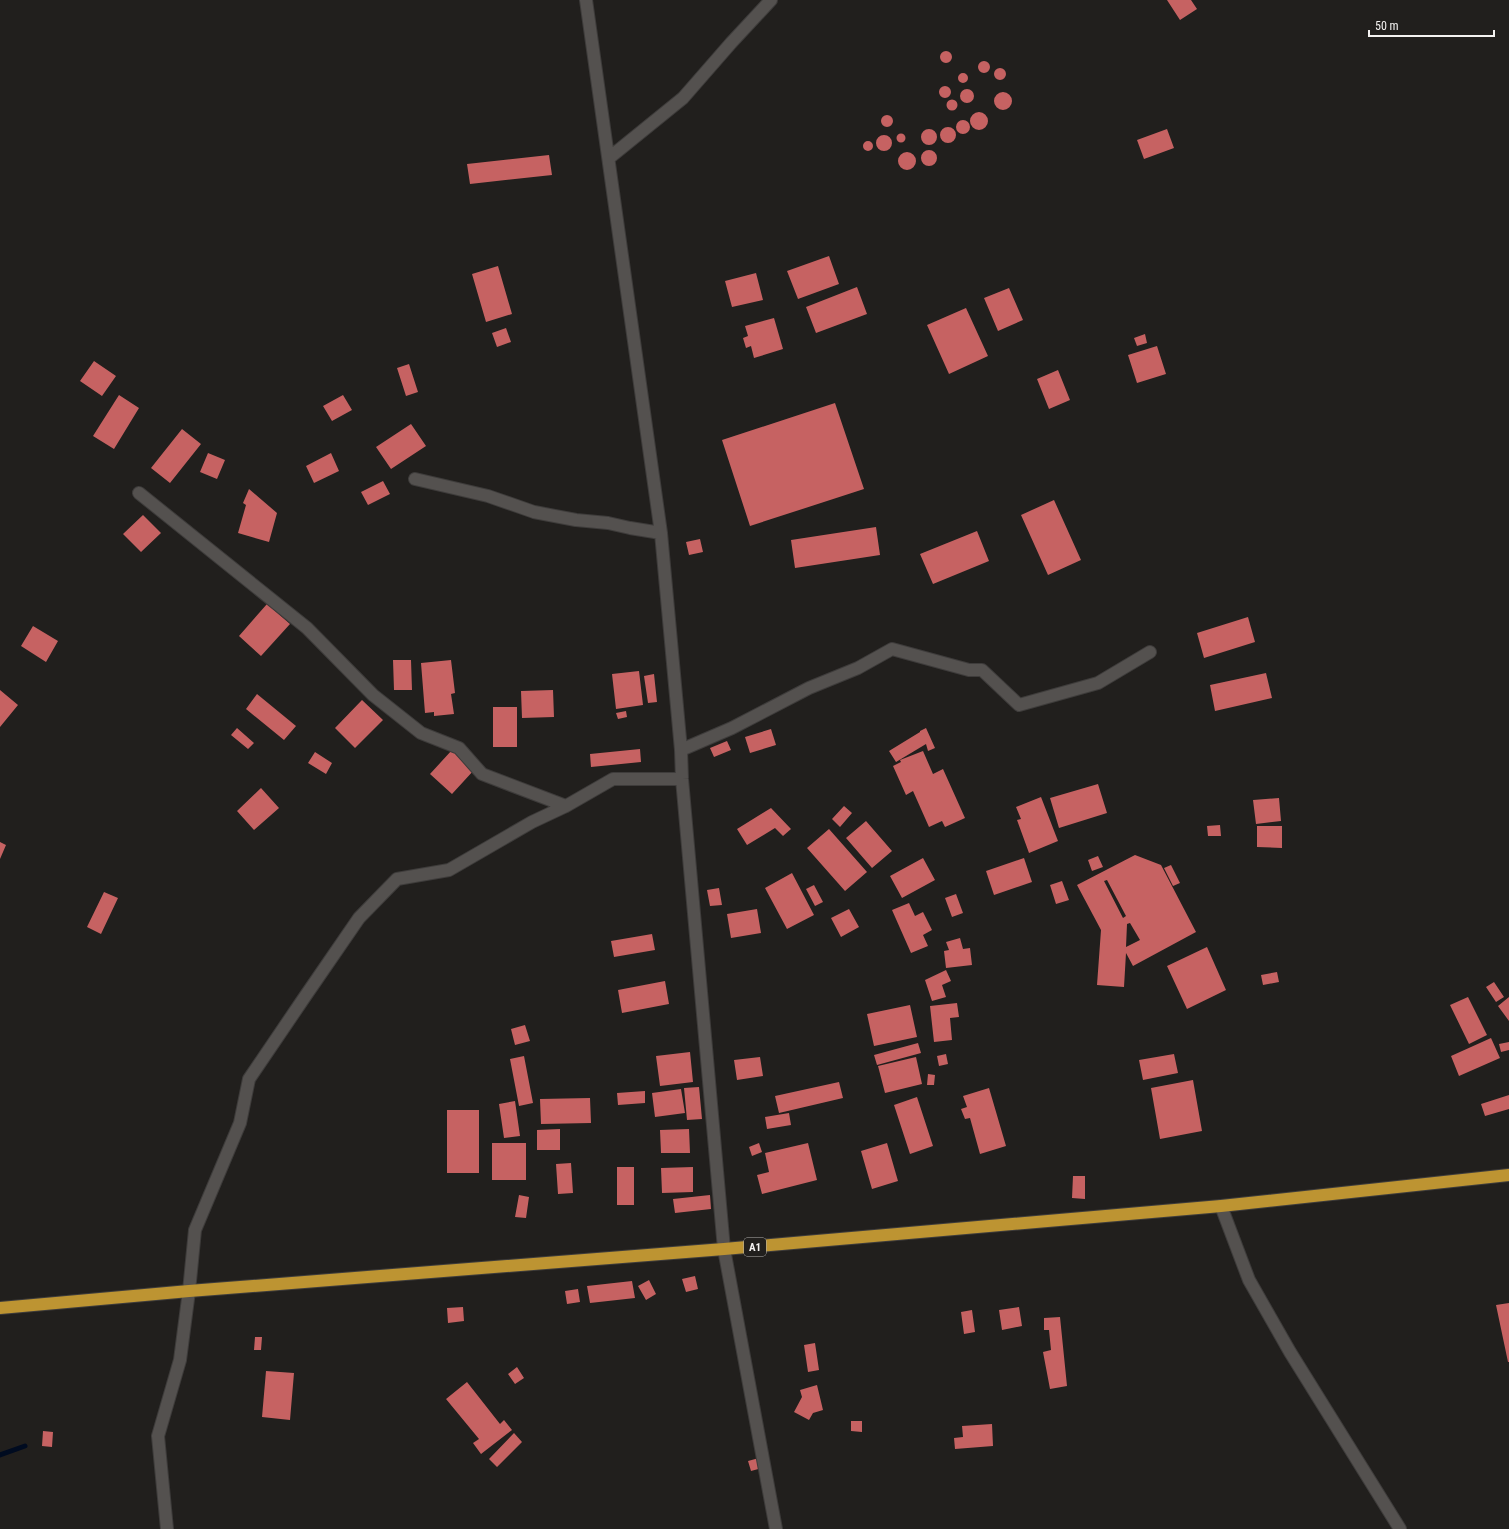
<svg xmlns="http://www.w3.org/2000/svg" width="1509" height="1529" viewBox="0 0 1509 1529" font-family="'Roboto Condensed',sans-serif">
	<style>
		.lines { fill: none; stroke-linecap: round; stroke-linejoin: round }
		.stream { stroke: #000b20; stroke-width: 5 }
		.building { fill: #c66262; fill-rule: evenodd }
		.minor-casing { stroke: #3e3c3b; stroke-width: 14 }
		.trunk-casing { stroke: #3e3c3b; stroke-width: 14 }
		.minor { stroke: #54514f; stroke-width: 12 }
		.trunk { stroke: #bd9432; stroke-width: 12 }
		.labels { text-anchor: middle; stroke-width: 3; stroke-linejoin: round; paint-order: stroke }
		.shield { fill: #211f1d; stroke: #b5b3b1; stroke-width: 1 }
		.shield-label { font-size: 11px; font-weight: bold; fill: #f4f2f1 }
	</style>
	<rect width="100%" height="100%" fill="#211f1d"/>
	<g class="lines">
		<path class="stream" d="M0 1455 25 1446"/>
	</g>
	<path class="building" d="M1167 0H1191L1197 9 1180 20Z
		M940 57a6 6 0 1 1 12 0a6 6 0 1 1-12 0Z
		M978 67a6 6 0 1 1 12 0a6 6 0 1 1-12 0Z
		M994 74a6 6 0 1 1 12 0a6 6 0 1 1-12 0Z
		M958 78a5 5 0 1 1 10 0a5 5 0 1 1-10 0Z
		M939 92a6 6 0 1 1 12 0a6 6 0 1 1-12 0Z
		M960 96a7 7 0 1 1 14 0a7 7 0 1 1-14 0Z
		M994 101a9 9 0 1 1 18 0a9 9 0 1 1-18 0Z
		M946.5 105a5.5 5.5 0 1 1 11 0a5.5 5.5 0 1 1-11 0Z
		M970 121a9 9 0 1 1 18 0a9 9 0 1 1-18 0Z
		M881 121a6 6 0 1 1 12 0a6 6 0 1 1-12 0Z
		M956 127a7 7 0 1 1 14 0a7 7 0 1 1-14 0Z
		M940 135a8 8 0 1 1 16 0a8 8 0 1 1-16 0Z
		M921 137a8 8 0 1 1 16 0a8 8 0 1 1-16 0Z
		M1167 129 1174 148 1144 159 1137 140Z
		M896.5 138a4.5 4.5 0 1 1 9 0a4.5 4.5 0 1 1-9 0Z
		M876 143a8 8 0 1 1 16 0a8 8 0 1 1-16 0Z
		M863 146a5 5 0 1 1 10 0a5 5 0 1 1-10 0Z
		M921 158a8 8 0 1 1 16 0a8 8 0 1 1-16 0Z
		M898 161a9 9 0 1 1 18 0a9 9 0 1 1-18 0Z
		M549 155 552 175 470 184 467 164Z
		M829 256 839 284 798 299 787 271Z
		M498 266 512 314 486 322 472 274Z
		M756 273 763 300 732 307 725 281Z
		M857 287 867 314 816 333 806 307Z
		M1009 288 1023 320 998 331 984 298Z
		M966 308 988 356 949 374 927 325Z
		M774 318 783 349 754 358 751 346 746 348 743 338 748 336 745 326Z
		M506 328 511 342 497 347 492 333Z
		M1145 334 1147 343 1137 346 1134 338Z
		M1157 346 1166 374 1137 383 1128 355Z
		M94 361 116 376 102 396 80 381Z
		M409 364 418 392 406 396 397 368Z
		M1058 370 1070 400 1049 409 1037 379Z
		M119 395 139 408 114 449 93 436Z
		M343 395 352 410 332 421 323 406Z
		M835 403 864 489 750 526 722 440Z
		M411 424 426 446 391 469 376 447Z
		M182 429 201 444 170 483 151 468Z
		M208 453 225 460 217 479 200 472Z
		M331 453 339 471 314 483 306 466Z
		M383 481 390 494 368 505 361 492Z
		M249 489 277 513 269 542 238 533 246 505 243 503Z
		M1054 500 1081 560 1048 575 1021 515Z
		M143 515 161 533 141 552 123 534Z
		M876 527 880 555 795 568 791 540Z
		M977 531 989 561 933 584 920 554Z
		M700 539 703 552 689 555 686 542Z
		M267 604 290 624 261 656 239 636Z
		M1248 617 1255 642 1204 658 1197 633Z
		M33 626 58 641 46 662 21 646Z
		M393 660H411L412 690H394Z
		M451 660 455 693 451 694 454 714 434 716V712L425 713 421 663Z
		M639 671 643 705 616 709 612 674Z
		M1266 673 1272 698 1215 711 1210 685Z
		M654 674 657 702 648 703 644 676Z
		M0 690 18 705 0 727Z
		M553 690 554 717 522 718 521 691Z
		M257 694 296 726 284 740 246 709Z
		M362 700 383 720 355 748 335 728Z
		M493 707H517V747H493Z
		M626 711 627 717 618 719 616 713Z
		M237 728 254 743 248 749 231 735Z
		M926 728 935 748 928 751 926 744 896 762 889 751 920 732V731Z
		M771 729 776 745 750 753 745 737Z
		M727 741 731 750 714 757 710 748Z
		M640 749 641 762 591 767 590 754Z
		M452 750 474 770 452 794 430 774Z
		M923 751 933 774 943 769 965 818 945 827 942 821 929 827 913 791 906 795 893 766 901 762 900 760Z
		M315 752 332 763 326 774 308 763Z
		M1098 784 1107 813 1059 828 1050 798Z
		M261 788 279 808 254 830 237 811Z
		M1041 797 1058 841 1029 853 1017 820 1021 819 1016 807Z
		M1279 798 1281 821 1256 824 1253 800Z
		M844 806 852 813 840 827 832 819Z
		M771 808 791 829 783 836 775 828 747 845 737 829Z
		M866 821 892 851 872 868 846 838Z
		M1220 825 1221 836H1208L1207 826Z
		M1257 826H1282V848L1257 847Z
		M829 829 867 872 845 891 807 848Z
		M0 842 6 845 0 859Z
		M1135 855 1161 865 1196 932 1133 966 1126 953 1124 987 1097 985 1101 930 1077 885ZM1107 880 1126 916 1123 918 1104 881ZM1130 923 1140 940 1126 947 1127 924Z
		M1098 856 1103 867 1092 871 1088 860Z
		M923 858 935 880 902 898 890 876Z
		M1024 858 1032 882 994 895 986 871Z
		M1171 865 1180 883 1173 886 1164 868Z
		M792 873 814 915 787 929 765 888Z
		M1062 881 1069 900 1056 904 1050 885Z
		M814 885 823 902 815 906 806 889Z
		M719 888 722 905 710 906 707 890Z
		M104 892 118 898 101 934 87 927Z
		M956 894 963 913 952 917 945 898Z
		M909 903 915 916 923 912 932 930 923 935 928 946 911 953 892 910Z
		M757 909 761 933 731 938 727 914Z
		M849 909 859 927 841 937 831 918Z
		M652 934 655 950 614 957 611 941Z
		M960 938 963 949 970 948 972 965 946 968 944 951 949 950 946 942Z
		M1207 947 1226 990 1187 1009 1167 966Z
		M946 970 951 981 942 985 946 997 932 1001 925 980Z
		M1277 972 1279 982 1263 985 1261 975Z
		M665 981 669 1004 622 1013 618 990Z
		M1494 982 1504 997 1496 1002 1486 987Z
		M1468 997 1487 1035 1469 1044 1450 1005Z
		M1509 997V1021L1498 1006Z
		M957 1003 959 1017 950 1018 952 1040 934 1042 930 1006Z
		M910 1005 917 1037 874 1046 867 1014Z
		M525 1025 530 1041 515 1045 511 1029Z
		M1491 1038 1500 1058 1459 1076 1451 1056Z
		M1509 1042V1050L1501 1052 1499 1044Z
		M918 1043 921 1053 877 1065 874 1055Z
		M690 1052 693 1082 660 1086 656 1056Z
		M946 1054 948 1064 939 1066 937 1056Z
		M1174 1054 1178 1073 1143 1080 1139 1060Z
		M524 1056 533 1103 519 1106 510 1059Z
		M760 1057 763 1076 737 1080 734 1060Z
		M916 1057 922 1084 885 1093 878 1066Z
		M928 1074 935 1075 934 1085H927Z
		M1193 1080 1202 1131 1160 1139 1151 1088Z
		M839 1082 843 1098 779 1113 775 1096Z
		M699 1087 702 1119 687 1120 684 1088Z
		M989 1088 1006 1146 980 1154 970 1118 965 1119 961 1109 967 1107 963 1096Z
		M681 1089 685 1113 655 1117 652 1093Z
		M645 1091V1103L618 1105 617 1093Z
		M1509 1095V1109L1485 1116 1481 1104Z
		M917 1097 933 1146 910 1154 894 1105Z
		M590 1098 591 1123 541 1124 540 1099Z
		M515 1101 520 1136 504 1138 499 1104Z
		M447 1110H479V1173H447Z
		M789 1113 791 1125 767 1129 765 1117Z
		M560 1129V1150H537V1130Z
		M689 1129 690 1153H661L660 1130Z
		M492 1143H526V1180H492Z
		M759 1143 762 1152 752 1156 749 1147Z
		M808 1143 817 1180 762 1194 757 1175 769 1172 765 1153Z
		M887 1143 898 1181 872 1189 861 1151Z
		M571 1163 573 1193 558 1194 556 1164Z
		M617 1167H634V1205H617Z
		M693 1167V1192L662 1193 661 1168Z
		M1073 1176H1085V1199L1072 1198Z
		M519 1195 529 1197 526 1218 515 1217Z
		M710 1195 711 1209 675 1213 673 1199Z
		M695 1276 698 1289 686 1292 682 1279Z
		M649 1280 656 1294 646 1300 638 1286Z
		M632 1281 635 1298 590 1303 587 1286Z
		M578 1289 580 1302 567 1304 565 1291Z
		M1509 1303V1362H1508L1496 1305Z
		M463 1307 464 1321 448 1323 447 1308Z
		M1019 1307 1022 1326 1002 1330 999 1310Z
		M972 1310 975 1332 964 1334 961 1312Z
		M1060 1317 1067 1386 1050 1389 1043 1352 1051 1350 1049 1330H1044V1318Z
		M255 1337H262L261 1350H254Z
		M815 1343 819 1370 808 1372 804 1345Z
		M517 1367 524 1378 515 1384 508 1374Z
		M266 1371 294 1373 290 1420 262 1417Z
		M467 1382 500 1424 504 1420 512 1430 481 1454 473 1443 479 1439 446 1399Z
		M817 1385 823 1410 813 1413 809 1420 794 1412 802 1397 800 1390Z
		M851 1421H862V1432L851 1431Z
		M992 1424 993 1446 955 1449 954 1438 963 1437 962 1426Z
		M43 1431 53 1432 52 1447 42 1446Z
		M514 1433 522 1442 497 1467 489 1459Z
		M759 1458 762 1468 751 1471 748 1461Z"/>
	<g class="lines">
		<defs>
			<path id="minor" d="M586 0 661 533 681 750 682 779 724 1249 776 1529
				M609 158 683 98 731 43 771 0
				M415 479 488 496 534 512 576 520 608 523 630 528 661 533
				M139 493 307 628 373 695 421 733 459 748 482 774 566 806
				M681 750 732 728 809 688 858 668 892 649 969 670H982L1019 705 1098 683 1150 652
				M1221 1206 1249 1280 1290 1352 1400 1529
				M167 1529 158 1436 180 1360 189 1291 195 1230 240 1123 249 1079 304 998 359 918 397 879 449 870 532 822 566 806 613 779H682"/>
			<path id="trunk" d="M0 1308 189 1291 724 1249 1221 1206 1509 1175"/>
		</defs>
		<use href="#minor" class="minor-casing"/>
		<use href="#trunk" class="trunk-casing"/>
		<use href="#minor" class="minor"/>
		<use href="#trunk" class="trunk"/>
	</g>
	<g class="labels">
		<rect class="shield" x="744" y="1238" width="22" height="18" rx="3"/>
		<g class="shield-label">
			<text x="755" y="1251">A1</text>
		</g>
	</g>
	<path d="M1369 30v6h125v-6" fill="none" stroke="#f4f2f1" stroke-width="2"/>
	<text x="1375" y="30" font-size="12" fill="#f4f2f1" stroke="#211f1d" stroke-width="3" paint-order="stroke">50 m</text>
</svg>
